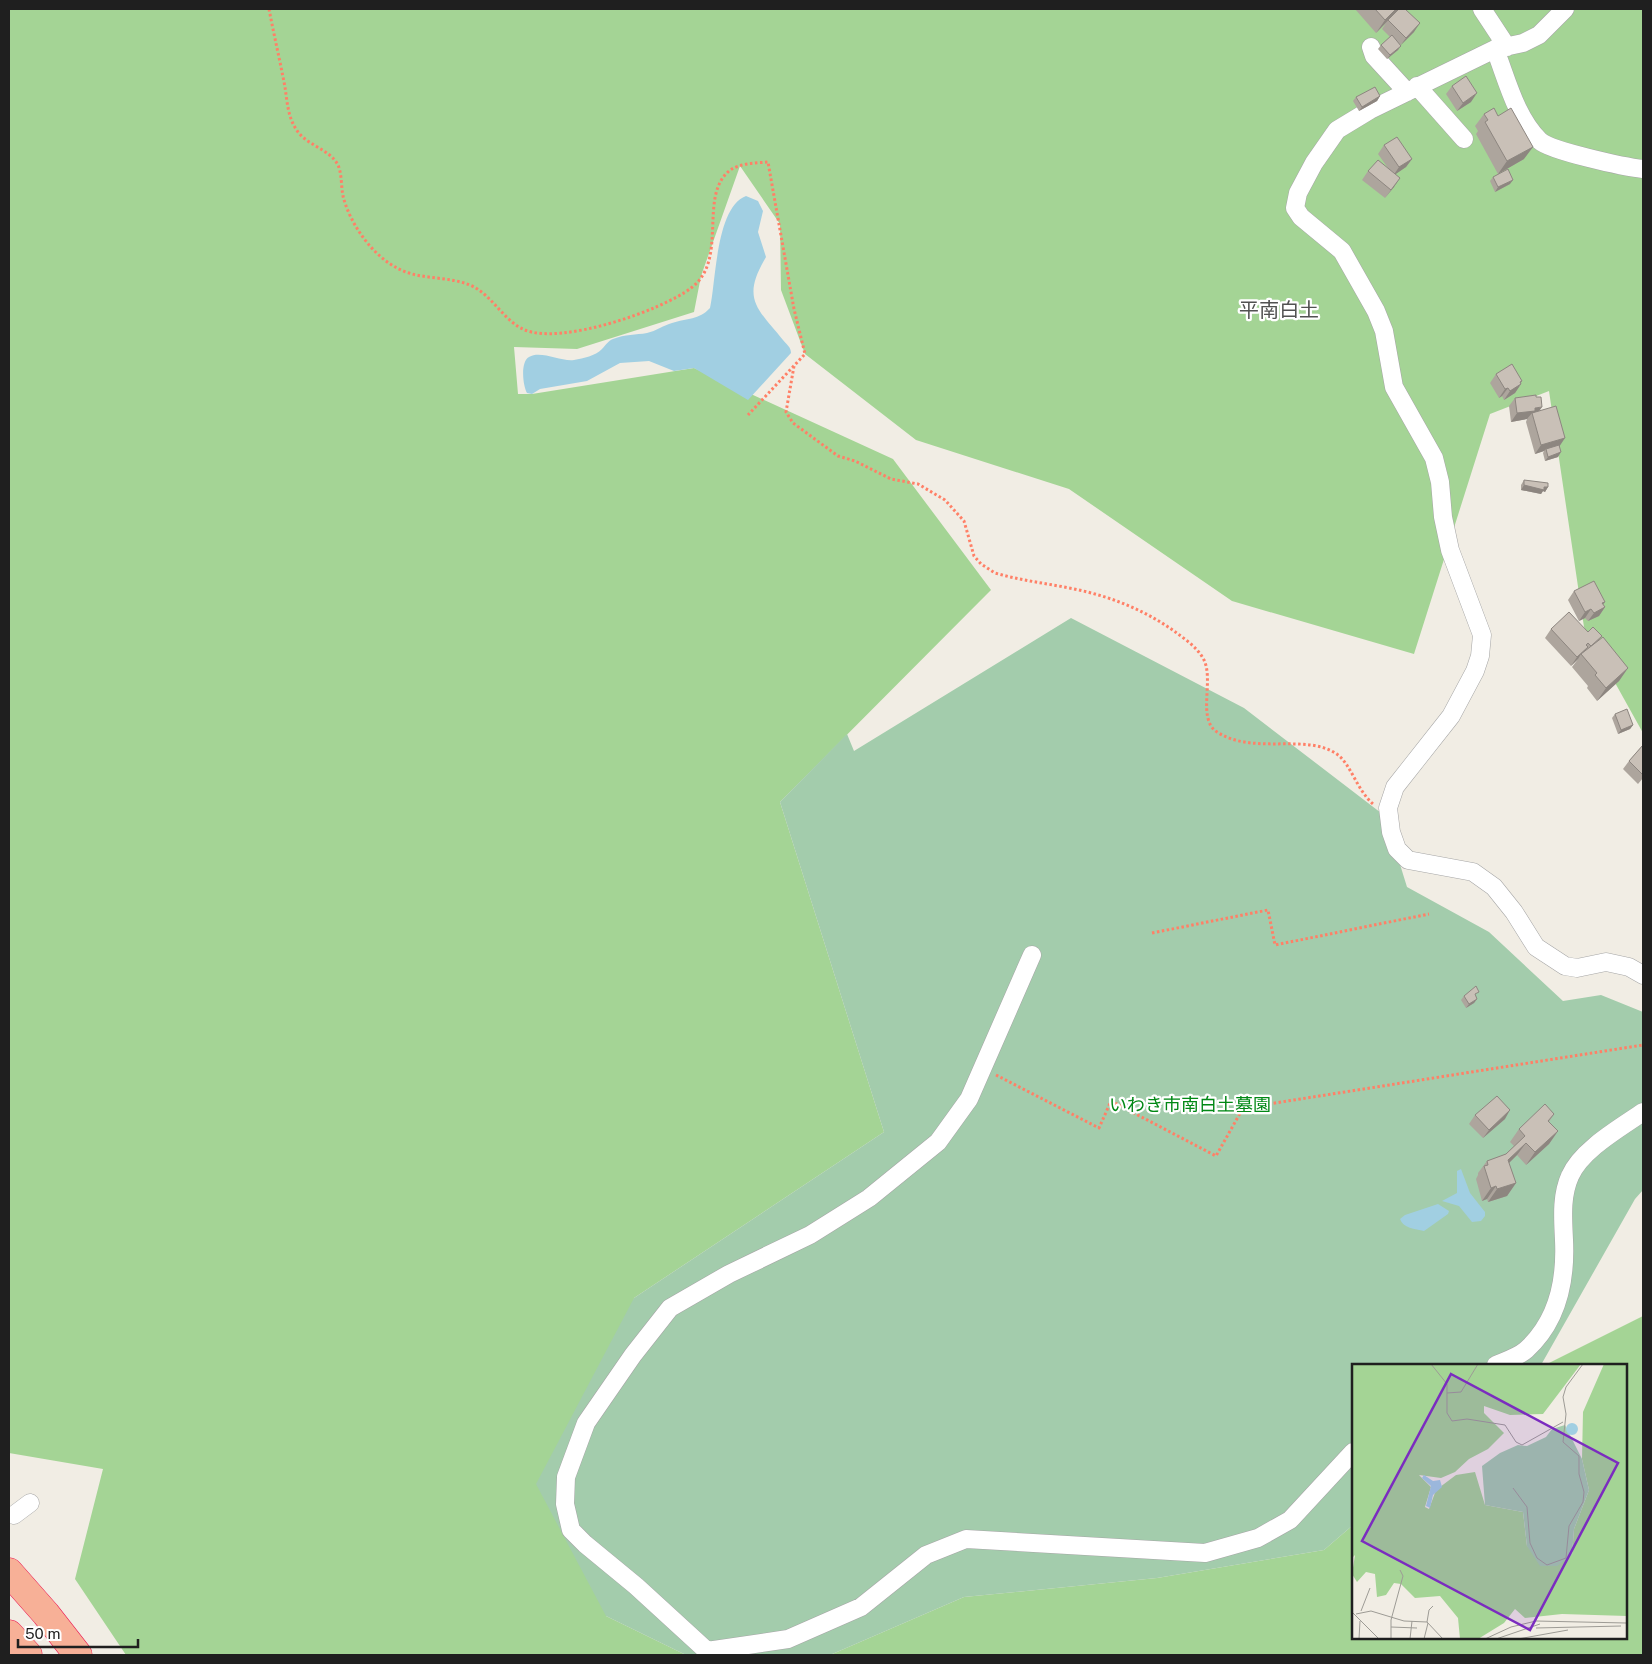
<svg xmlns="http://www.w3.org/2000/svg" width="1652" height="1664" viewBox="0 0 1652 1664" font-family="'Public Sans','Noto Sans JP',sans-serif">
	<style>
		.forest { fill: #a4d495 }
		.cemetery { fill: #a3ccac }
		.water { fill: #a1cfe2 }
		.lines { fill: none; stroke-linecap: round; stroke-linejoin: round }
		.minor-casing { stroke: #a6a6a6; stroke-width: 19 }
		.trunk-casing { stroke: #eb1552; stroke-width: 29 }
		.path { stroke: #ff8067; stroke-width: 3; stroke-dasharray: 2.5 2.5; stroke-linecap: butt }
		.minor { stroke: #fff; stroke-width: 18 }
		.trunk { stroke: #f7b097; stroke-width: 28 }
		.wall { fill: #ada59d }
		.shaded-wall { fill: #8d8680 }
		.building { fill: #c9c0b7; stroke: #8d8680 }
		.labels { text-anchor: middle; stroke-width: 4.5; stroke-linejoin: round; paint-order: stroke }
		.park-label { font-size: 18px; fill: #018815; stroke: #fff }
		.quarter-label { font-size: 20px; fill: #525252; stroke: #fff }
		.inset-road { fill: none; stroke: #9d9b95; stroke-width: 1 }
		.view { fill: #7b2cbf; fill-opacity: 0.15; stroke: #7b2cbf; stroke-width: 2.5 }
		.inset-edge { fill: none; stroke: #1f1f1f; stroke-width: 2.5 }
	</style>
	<rect width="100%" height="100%" fill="#f1ede4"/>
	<path class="forest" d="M9 9H1643V733L1584 627 1549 391 1490 414 1414 654 1232 601 1069 489 916 440 805 354 781 290 780 224 740 166 701 276 694 312 577 349 514 347 518 394H532L694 368 893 459 991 590 780 802 884 1132 634 1298 606 1616 686 1655H126L75 1579 103 1469 9 1453Z
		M1643 1316V1655H830L964 1597 1157 1578 1324 1550 1353 1525V1638H1626V1365H1545Z"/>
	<path class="cemetery" d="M1071 618 1244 708 1385 816 1407 887 1489 932 1563 1001 1601 995 1643 1012V1190L1635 1199 1541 1365H1353V1525L1324 1550 1157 1578 964 1597 830 1655H686L606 1616 536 1484 634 1298 884 1132 780 802 847 734 854 751Z"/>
	<path class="water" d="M746 196 758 201 763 211 758 232 766 257C741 299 757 308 783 340 787 345 791 347 791 353L748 400 694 368 674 371 649 361 620 363 587 381 540 389 532 394 527 393C523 386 520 362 529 357 541 350 561 362 574 360 584 358 595 356 602 349 606 345 608 341 613 339 625 334 636 335 647 333 656 331 664 325 672 323 687 318 699 320 710 308 716 281 716 207 746 196Z
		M1461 1169 1470 1193 1485 1212V1216L1481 1221 1472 1222 1459 1206 1442 1201 1457 1193V1171Z
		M1438 1204 1449 1211 1448 1214 1424 1231C1415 1229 1403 1228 1400 1219L1405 1215Z"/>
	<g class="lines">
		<defs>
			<path id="minor" d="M1482 9 1507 47
				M1565 9 1539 35 1523 43 1495 49 1370 110 1337 130 1314 163 1298 193 1295 208 1301 217 1342 251 1376 311 1384 331 1394 387 1434 458 1440 482 1443 517 1450 550 1482 635 1480 656 1475 671 1451 716 1395 787 1388 808 1391 832 1397 849 1408 860 1473 872 1494 887 1514 912 1536 947 1565 966 1577 968 1606 962 1629 967 1643 975
				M1371 47 1374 56 1407 92
				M1495 49C1507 80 1516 118 1540 141 1551 151 1625 167 1643 169
				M1417 86 1464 139
				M1032 955 969 1099 938 1142 869 1198 810 1235 729 1274 670 1308 633 1355 586 1423 566 1477 565 1504 571 1530 585 1544 636 1586 707 1651 788 1639 861 1607 926 1555 966 1539 1205 1553 1258 1538 1290 1520 1353 1452
				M1496 1365C1505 1361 1518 1357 1526 1350 1558 1321 1566 1281 1564 1240 1563 1218 1561 1196 1570 1176 1581 1150 1620 1128 1643 1112
				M14 1515 30 1503"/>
			<path id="trunk" d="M9 1572 46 1614 78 1655
				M9 1634 28 1655"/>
		</defs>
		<use href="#minor" class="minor-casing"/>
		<use href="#trunk" class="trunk-casing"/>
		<path class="path" d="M269 9C274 35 280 61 285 87 287 101 288 117 296 129 305 145 330 149 338 165 342 174 341 186 343 196 350 224 372 255 397 268 420 281 451 275 474 287 494 298 505 322 525 330 561 345 661 311 691 288 729 260 698 197 729 171 739 163 756 163 768 162L794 309 805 354 748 415
			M794 366 786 412 793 423 838 456 855 461 891 479 918 484 945 500 964 521 974 556 981 564 995 573C1019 580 1044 583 1069 588 1107 595 1143 609 1174 631 1185 639 1198 648 1204 660 1214 681 1197 719 1217 732 1254 756 1307 732 1338 755 1351 765 1357 790 1373 804
			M1152 933 1268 910 1275 945 1429 914
			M996 1075 1099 1128 1111 1101 1216 1156 1243 1108 1643 1045"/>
		<use href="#minor" class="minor"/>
		<use href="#trunk" class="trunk"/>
	</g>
	<path class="wall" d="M1355 9H1405L1414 32 1400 45 1398 50 1387 59 1378 49 1381 45 1390 37 1382 29 1386 23 1376 33Z
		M1452 86 1471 102 1457 111 1446 94Z
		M1380 96 1377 101 1359 111 1353 101 1356 97Z
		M1484 114 1524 159 1498 174 1476 134 1478 131 1475 126Z
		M1384 145 1412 159 1406 167 1395 174 1394 187 1385 198 1362 180 1368 171 1388 168 1378 154Z
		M1493 177 1510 184 1495 192 1490 181Z
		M1496 374 1522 381 1520 383 1521 384 1515 393 1504 400 1502 396 1499 398 1490 383Z
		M1515 398 1540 411 1560 446 1558 457 1545 461 1543 453 1544 451 1535 454 1526 422 1527 419 1511 422 1509 406Z
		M1524 480 1548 487 1545 492 1543 491 1541 494 1521 490V485Z
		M1574 591 1603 605 1605 607 1599 616 1588 621 1585 618 1579 621 1568 600Z
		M1551 629 1600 639 1628 668 1619 681 1597 701 1587 688 1588 686 1572 667 1578 659 1571 666 1545 638Z
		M1615 714 1633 725 1630 729 1618 734 1612 718Z
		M1643 745V778L1638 784 1623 769 1629 761Z
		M1464 996H1476L1477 999 1474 1003 1466 1008 1461 1000Z
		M1554 1114 1549 1122 1558 1131 1549 1144 1526 1165 1517 1155 1509 1163 1516 1183 1507 1196 1488 1202 1487 1199 1482 1201 1476 1179 1478 1175V1173L1487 1161 1506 1154 1514 1146 1510 1142 1519 1129Z
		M1475 1115 1505 1119 1483 1138 1469 1124Z"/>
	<path class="shaded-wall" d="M1396 9H1399L1376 33 1385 20Z
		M1420 23 1414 32 1400 46 1406 38Z
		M1401 46 1398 50 1387 59 1390 55Z
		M1477 93 1471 102 1457 111 1463 103Z
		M1380 96 1377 101 1359 111 1362 107Z
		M1533 147 1524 159 1498 174 1507 161Z
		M1412 159 1406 167 1393 176 1399 167Z
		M1400 178 1394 187 1385 198Z
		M1513 180 1510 184 1495 192 1498 187Z
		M1522 381 1519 386 1521 384 1515 393 1504 400 1510 391Z
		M1508 388 1502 396 1499 398 1505 389Z
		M1542 407 1536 416 1532 413 1527 419 1511 422 1517 413 1535 408Z
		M1565 438 1559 447 1546 449 1544 451 1535 454 1541 445Z
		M1561 452 1558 457 1545 461 1548 457Z
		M1524 485 1544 487H1548L1545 492 1543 491 1541 494 1521 490Z
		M1605 602 1599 610 1605 607 1599 616 1588 621 1594 613 1602 603Z
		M1591 609 1585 618 1579 621 1585 612Z
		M1588 647 1582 655 1581 654 1578 659 1571 666 1577 657Z
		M1628 668 1619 681 1597 701 1606 688Z
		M1633 725 1630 729 1618 734 1621 730Z
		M1477 999 1474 1003 1466 1008 1469 1004Z
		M1510 1110 1505 1119 1483 1138 1489 1130Z
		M1558 1131 1549 1144 1526 1165 1535 1152Z
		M1526 1143 1517 1155 1499 1173 1508 1160Z
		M1516 1183 1507 1196 1488 1202 1497 1189Z
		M1496 1186 1487 1199 1482 1201 1491 1188Z"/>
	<path class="building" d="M1375 9H1396L1385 20Z
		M1399 9H1405L1420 23 1406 38 1388 20Z
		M1392 35 1401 46 1390 55 1381 45Z
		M1466 76 1477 93 1463 103 1452 86Z
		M1375 87 1380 96 1362 107 1356 97Z
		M1494 108 1498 116 1511 108 1533 147 1507 161 1485 122 1488 120 1484 114Z
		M1397 137 1412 159 1399 167 1384 145Z
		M1378 160 1400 178 1391 190 1368 171Z
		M1508 169 1513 180 1498 187 1493 177Z
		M1512 364 1522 381 1520 382 1521 384 1510 391 1508 388 1505 389 1496 374Z
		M1536 395V397H1541L1542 407 1535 408V411L1517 413 1515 398Z
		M1556 406 1565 438 1541 445 1532 413Z
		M1559 445 1561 452 1548 457 1546 449Z
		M1524 480 1548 483V487H1544V490L1524 485Z
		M1594 581 1605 602 1602 603 1605 607 1594 613 1591 609 1585 612 1574 591Z
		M1569 612 1588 632 1593 627 1602 636 1591 646 1588 643 1586 645 1588 647 1577 657 1551 629Z
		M1603 637 1628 668 1606 688 1595 675 1597 673 1581 654Z
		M1627 709 1633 725 1621 730 1615 714Z
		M1643 745V775L1629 761Z
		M1476 986 1479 992 1475 994 1477 999 1469 1004 1464 996Z
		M1497 1096 1510 1110 1489 1130 1475 1115Z
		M1545 1104 1554 1114 1548 1121 1558 1131 1535 1152 1526 1143 1508 1160 1516 1183 1497 1189 1496 1186 1491 1188 1484 1166 1488 1165 1487 1161 1506 1154 1525 1136 1519 1129Z"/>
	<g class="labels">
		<g class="park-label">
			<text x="1190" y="1111">いわき市南白土墓園</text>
		</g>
		<g class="quarter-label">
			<text x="1279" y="317">平南白土</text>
		</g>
	</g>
	<g transform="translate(1352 1364)">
		<rect width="275" height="275" fill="#f1ede4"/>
		<path d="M0 0H229L191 50 158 51 132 42V49L152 69 136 85 117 95 103 108 89 114 67 111 79 123 73 143 77 145 84 126 104 111 123 108 133 141 171 148 175 182 220 191 222 165 237 126 230 95 231 48 252 0H275V252L210 250 173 254 163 245 152 259 126 275H108L106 254 88 232 63 234 49 220 42 219 34 231 25 233 23 210 14 208 5 218 0 210 3 191 0 194Z" fill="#a4d495"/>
		<path d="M213 61 230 95 237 126 222 165 220 191 205 202H188L175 182 171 148 133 141 130 102 148 89 166 81 175 82 194 73 200 65Z" fill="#a3ccac"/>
		<path d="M214 65a6 6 0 1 1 12 0a6 6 0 1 1-12 0ZM72 111 81 117 88 116 90 123 81 131 78 144 74 142 79 122 70 114Z" fill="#a1cfe2"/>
		<path class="inset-road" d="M79 0 95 20V49L100 57 115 55 153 61 164 78 170 81 211 58M95 29 109 28 126 0M161 124 175 143 178 179 185 194 195 201 214 194 217 162 231 138 232 128 227 110V92L211 78 214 50 211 33 214 23 231 0M9 247 18 224M0 248 27 275M4 250 19 247 52 257 75 258 91 275M75 258 77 246 81 242M39 263 65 264M184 264 269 262M7 275 8 257M39 275V256L51 212 48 206M58 275 60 257M72 275 76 259M133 275 159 263 184 257 274 259M144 275 188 260M166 275 216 266"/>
		<path class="view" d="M99 10 266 99 178 266 10 177Z"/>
		<rect width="275" height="275" class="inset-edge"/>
	</g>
	<rect width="1652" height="1664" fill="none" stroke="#1f1f1f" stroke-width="20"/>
	<path d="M18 1639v8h120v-8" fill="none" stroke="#1f1f1f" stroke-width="2.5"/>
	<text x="25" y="1639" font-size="15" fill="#1f1f1f" stroke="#ffffff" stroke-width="4" paint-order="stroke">50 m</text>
</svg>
